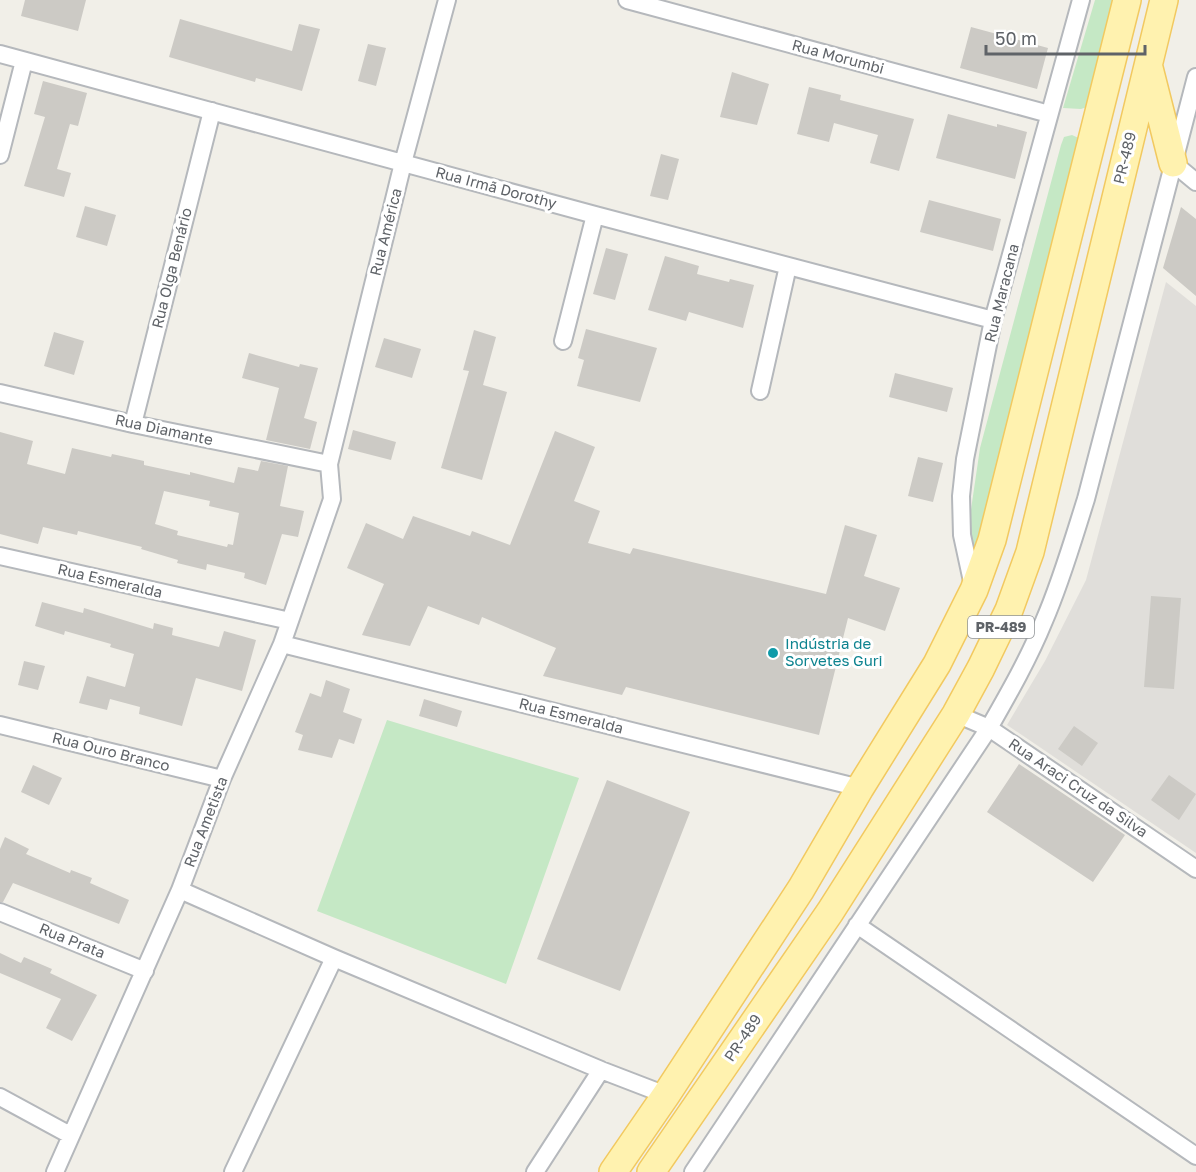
<svg xmlns="http://www.w3.org/2000/svg" width="1196" height="1172" viewBox="0 0 1196 1172" font-family="'Golos Text',sans-serif">
	<style>
		.industrial { fill: #e0deda }
		.green { fill: #c5e8c5 }
		.building { fill: #cccac5; fill-rule: evenodd }
		.lines { fill: none; stroke-linecap: round; stroke-linejoin: round }
		.minor-casing { stroke: #b5b8bc; stroke-width: 20 }
		.primary-casing { stroke: #f2c960; stroke-width: 30 }
		.minor { stroke: #fff; stroke-width: 16 }
		.primary { stroke: #fff2af; stroke-width: 27 }
		.culture-dot { fill: #0f9aa8; stroke: #fff; stroke-width: 2 }
		.labels { text-anchor: middle; stroke-width: 6; stroke-linejoin: round; paint-order: stroke }
		.shield { fill: #fff; stroke: #8f9295; stroke-width: 1.5 }
		.shield-label { font-size: 14px; font-weight: bold; fill: #5f6368 }
		.street-label { font-size: 15px; fill: #5f6368; stroke: #fff }
		.culture-label { font-size: 15px; fill: #0d838f; stroke: #fff; text-anchor: start }
	</style>
	<rect width="100%" height="100%" fill="#f1efe8"/>
	<path class="industrial" d="M1166 282 1196 306V853L1007 725 1045 661 1086 580Z"/>
	<path class="green" d="M1095 0H1124L1093 105 1081 109 1063 108Z
		M1072 135 1083 140 977 564 968 530 980 448 1061 145 1064 137Z
		M387 720 579 778 506 984 317 911Z"/>
	<path class="building" d="M25 0H86L78 31 21 16Z
		M180 19 292 51 299 24 320 29 302 91 256 78 255 82 169 57Z
		M971 27 1048 48 1037 89 960 68Z
		M368 44 386 48 376 86 358 81Z
		M732 72 769 84 757 125 720 117Z
		M43 81 87 93 78 126 70 124 57 169 71 173 64 197 24 186 45 117 34 114Z
		M809 87 841 95 840 100 914 119 899 171 870 163 878 135 834 123 829 142 797 134Z
		M948 114 997 127V124L1027 132 1015 179 936 158Z
		M661 154 679 159 668 200 650 196Z
		M929 200 1001 219 993 251 920 232Z
		M85 206 116 215 107 246 76 237Z
		M1181 207 1196 219V296L1163 268Z
		M606 248 628 254 615 300 593 294Z
		M665 256 699 266 697 274 729 282 730 279 754 285 743 328 689 312 686 321 648 310Z
		M586 329 657 348 640 402 577 386 584 360 578 358Z
		M474 330 496 337 483 385 507 392 482 480 441 468 469 371 463 370Z
		M54 332 84 341 74 375 44 366Z
		M384 338 421 349 412 378 375 367Z
		M249 353 299 367 300 364 318 368 304 418 317 422 310 449 266 440 279 388 242 378Z
		M895 373 953 388 947 412 889 397Z
		M353 430 396 442 391 460 348 449Z
		M555 431 595 447 574 501 600 511 588 543 630 554 633 548 826 594 845 525 877 535 864 576 900 588 885 631 848 618 819 735 626 687 622 695 543 676 556 648 482 617 479 625 428 606 410 646 362 635 384 584 347 568 366 523 403 539 413 516 470 536 472 531 510 545Z
		M0 432 33 441 27 464 65 474 72 448 111 457 112 454 144 461V465L190 475V472L234 483 238 467 258 471 261 461 288 466 280 506 304 511 298 537 282 534 266 585 244 578 245 573 207 564 206 570 177 563 178 560 141 549 142 547 78 531 77 535 43 527 38 544 0 534ZM164 491 210 501 209 506 239 513 233 545 228 544 227 547 177 535 178 531 155 524Z
		M918 457 943 463 933 502 908 496Z
		M1151 596 1181 598 1174 689 1144 687Z
		M42 602 83 613 84 608 153 629 154 623 173 628 172 635 219 647 224 631 256 640 242 691 196 678 182 726 139 714 140 707 110 699 107 710 79 703 87 676 125 687 134 654 110 647 111 644 65 631 64 635 35 626Z
		M24 661 45 666 38 690 18 685Z
		M326 680 350 689 343 712 362 719 354 744 339 739 332 758 298 750 303 735 295 732 310 693 321 697Z
		M424 699 462 711 457 727 419 716Z
		M1074 726 1098 743 1082 766 1058 749Z
		M1019 764 1125 835 1093 882 987 812Z
		M33 765 62 778 49 805 21 792Z
		M1169 775 1196 794 1179 820 1151 800Z
		M607 780 690 812 620 991 537 959Z
		M5 837 29 849 26 854 70 873 71 870 92 878 90 883 129 900 119 924 13 883 3 902H0V849Z
		M0 953 21 963 24 957 52 969 50 973 97 995 72 1041 46 1028 61 999 0 973Z"/>
	<g class="lines">
		<defs>
			<path id="minor" d="M627 0 1049 114
				M0 54 595 215 993 320
				M0 155 24 61
				M1173 163 1196 182
				M563 341 595 215
				M760 391 788 266
				M0 393 133 424 329 464
				M133 424 212 111
				M0 556 290 621
				M973 586 962 535 961 496 965 459 993 320 1081 0
				M282 644 860 788
				M956 714 989 728 1196 869
				M0 725 222 779
				M180 890 334 958 601 1070
				M0 912 145 971
				M857 925 1196 1156
				M0 1097 70 1135
				M55 1172 180 890 222 779 282 644 332 499 329 464 403 163 447 0
				M233 1172 334 958
				M535 1172 601 1070 666 1095
				M693 1172 989 728C1009 693 1029 658 1044 621 1061 582 1073 540 1086 499L1196 77"/>
			<path id="primary" d="M1149 68 1173 163
				M613 1172 666 1095 801 889 860 788 937 664 974 590 992 540 1127 0
				M651 1172 830 912 956 714 981 668 1009 610 1030 552 1164 0"/>
		</defs>
		<use href="#minor" class="minor-casing"/>
		<use href="#primary" class="primary-casing"/>
		<use href="#minor" class="minor"/>
		<use href="#primary" class="primary"/>
	</g>
	<circle class="culture-dot" cx="773" cy="653" r="6"/>
	<g class="labels">
		<rect class="shield" x="968" y="616" width="66" height="22" rx="4.5"/>
		<g class="shield-label">
			<text x="1001" y="632">PR-489</text>
		</g>
		<g class="street-label">
			<text transform="translate(838 57) rotate(15)" y="5">Rua Morumbi</text>
			<text transform="translate(1125 158) rotate(-76)" y="5">PR-489</text>
			<text transform="translate(496 188) rotate(15)" y="5">Rua Irmã Dorothy</text>
			<text transform="translate(386 232) rotate(-76)" y="5">Rua América</text>
			<text transform="translate(172 268) rotate(-76)" y="5">Rua Olga Benário</text>
			<text transform="translate(1002 293) rotate(-76)" y="5">Rua Maracana</text>
			<text transform="translate(164 430) rotate(12)" y="5">Rua Diamante</text>
			<text transform="translate(110 581) rotate(13)" y="5">Rua Esmeralda</text>
			<text transform="translate(571 716) rotate(14)" y="5">Rua Esmeralda</text>
			<text transform="translate(111 752) rotate(14)" y="5">Rua Ouro Branco</text>
			<text transform="translate(1078 788) rotate(34)" y="5">Rua Araci Cruz da Silva</text>
			<text transform="translate(206 822) rotate(-69)" y="5">Rua Ametista</text>
			<text transform="translate(72 941) rotate(22)" y="5">Rua Prata</text>
			<text transform="translate(743 1038) rotate(-56)" y="5">PR-489</text>
		</g>
		<g class="culture-label">
			<text x="785" y="649">Indústria de<tspan x="785" dy="17">Sorvetes Guri</tspan></text>
		</g>
	</g>
	<path d="M986 45v9h159v-9" fill="none" stroke="#5f6368" stroke-width="3"/>
	<text x="995" y="45" font-size="18" fill="#5f6368" stroke="#ffffff" stroke-width="4.5" paint-order="stroke">50 m</text>
</svg>
